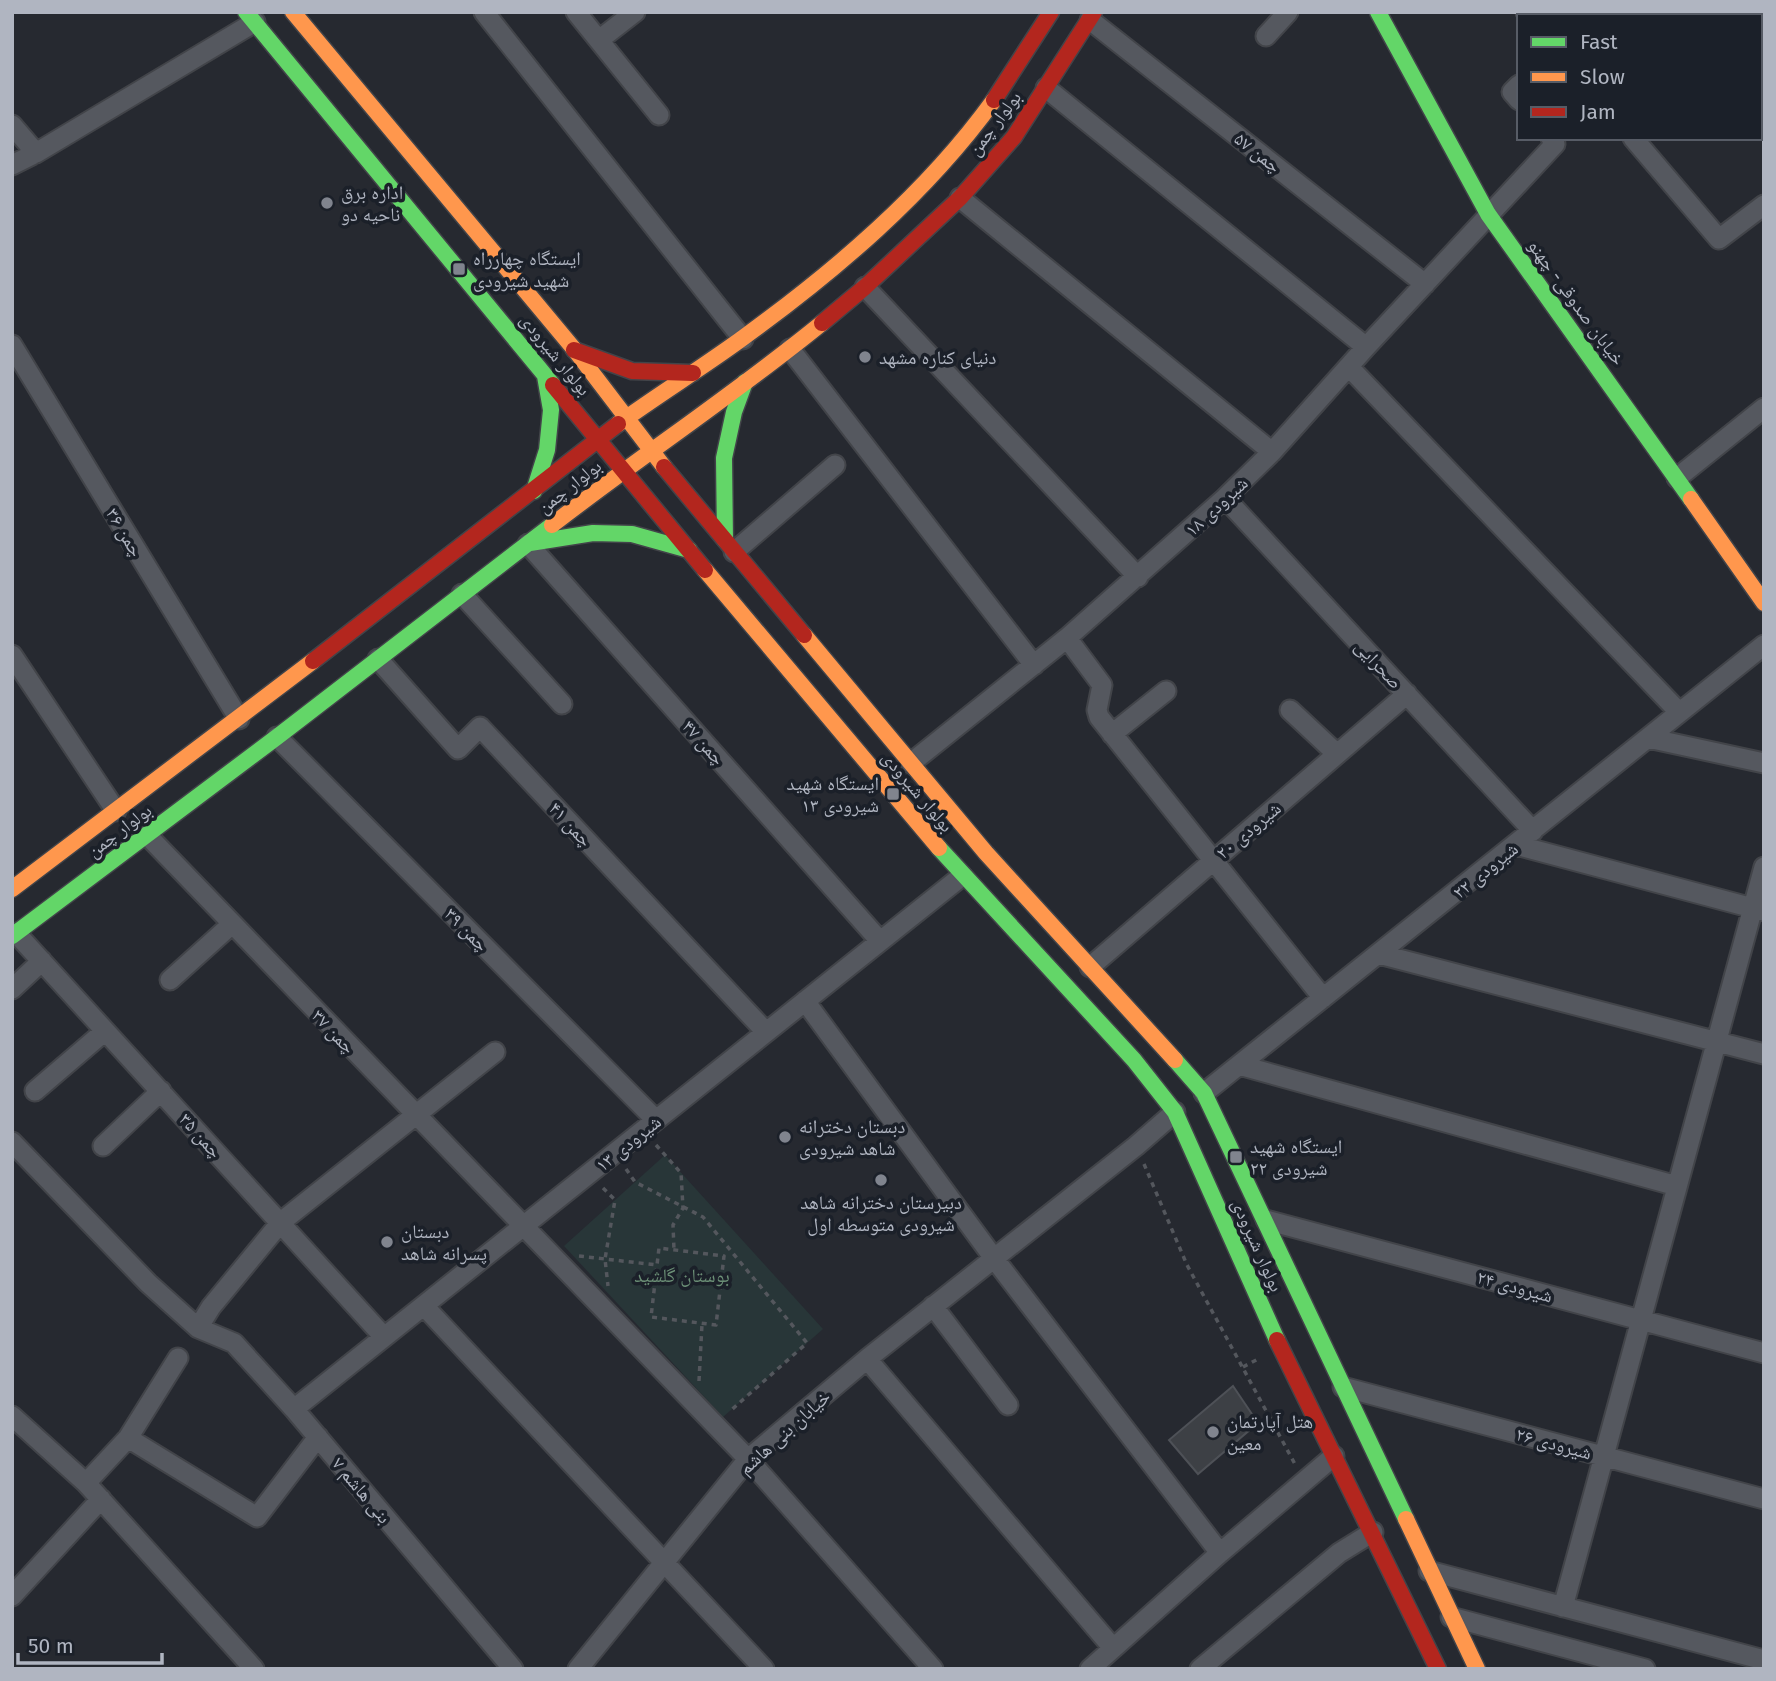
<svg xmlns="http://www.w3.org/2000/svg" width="1776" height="1681" viewBox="0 0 1776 1681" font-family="'Fira Sans','Noto Naskh Arabic',sans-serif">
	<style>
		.green { fill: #283638 }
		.building { fill: #3d4045; stroke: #4e5157; stroke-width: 2 }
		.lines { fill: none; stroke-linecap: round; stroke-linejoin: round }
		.street-casing { stroke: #424449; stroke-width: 23 }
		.fast-casing { stroke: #424449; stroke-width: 19 }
		.slow-casing { stroke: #424449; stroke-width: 19 }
		.jam-casing { stroke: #424449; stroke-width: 19 }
		.path { stroke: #54575d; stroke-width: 3.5; stroke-dasharray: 5 5; stroke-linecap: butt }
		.street { stroke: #55585f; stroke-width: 19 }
		.fast { stroke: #63d668; stroke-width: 16 }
		.slow { stroke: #ff974d; stroke-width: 16 }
		.jam { stroke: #b3261e; stroke-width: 16 }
		.poi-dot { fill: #80848e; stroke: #1b2029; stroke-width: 2.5 }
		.labels { text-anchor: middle; stroke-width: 7; stroke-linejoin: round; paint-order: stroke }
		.street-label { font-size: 19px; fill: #b0b5c1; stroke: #1b2029 }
		.poi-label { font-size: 19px; fill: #b0b5c1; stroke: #1b2029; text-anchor: start }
		.park-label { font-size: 19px; fill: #6b8f76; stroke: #1b2029 }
	</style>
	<rect width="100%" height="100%" fill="#262930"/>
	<path class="green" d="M665 1155 823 1329 723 1417 564 1246Z"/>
	<path class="building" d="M1233 1386 1258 1423 1198 1474 1169 1440Z"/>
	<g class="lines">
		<defs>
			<path id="street" d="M484 12 743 339
				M576 12 659 115
				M1526 12 1529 16
				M1644 12 1648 16
				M1591 16 1595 12
				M1090 20 1425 284
				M1266 36 1288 12
				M599 40 635 12
				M1519 85 1512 92 1519 100
				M1046 88 1366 347
				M12 125 36 153
				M1633 138 1719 239 1764 205
				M12 165 36 153 255 22
				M960 198 1272 452
				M865 287 1138 577
				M12 345 239 719
				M790 349 1034 665
				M1349 367 1679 712
				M1677 478 1764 408
				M1225 498 1533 831
				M528 544 880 941
				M734 552 835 465
				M462 594 562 704
				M1067 638 1102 685 1097 710 1099 717 1323 998
				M12 655 116 811
				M378 659 458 749 480 727 766 1032
				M1290 710 1337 754
				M1112 734 1166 691
				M277 737 656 1120
				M1648 738 1764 763
				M911 763 1067 638 1225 498 1272 452 1366 347 1555 144 1551 138
				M147 835 748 1459 933 1669
				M1516 845 1764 911
				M16 933 384 1337
				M1379 954 1764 1054
				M1090 967 1407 694
				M170 980 232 924
				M12 989 42 961
				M805 1001 993 1257 1220 1553
				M1239 1065 1677 1186
				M35 1091 105 1031
				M1204 1093 1764 645
				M12 1142 148 1283 198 1328 234 1343 294 1409 513 1669
				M103 1146 161 1091
				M1266 1220 1764 1353
				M424 1306 764 1669
				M933 1306 1008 1405
				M198 1328 211 1307 281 1222 495 1052
				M867 1359 1113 1648
				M1343 1387 1764 1499
				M294 1409 962 876
				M12 1416 86 1483 254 1669
				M128 1438 257 1517 318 1437
				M86 1483 128 1438 178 1358
				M1429 1571 1764 1660
				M12 1596 101 1499
				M1563 1607 1764 867
				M1451 1617 1645 1669
				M578 1669 748 1459 867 1359 1136 1146 1175 1112
				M1090 1669 1220 1553 1334 1456
				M1200 1669 1339 1553 1373 1532"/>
			<path id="fast" d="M246 12 553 385
				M1378 12 1488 214 1691 499
				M534 491 547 450 551 410 545 376
				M725 540 724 458 734 412 745 382
				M530 543 593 533 632 534 689 550
				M939 848 1134 1060 1175 1112 1277 1340
				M12 936 277 737 552 525
				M1175 1060 1204 1093 1406 1519"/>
			<path id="slow" d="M293 12 574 349 664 467
				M618 424C658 395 700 369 740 340 834 272 926 194 994 100
				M1691 499 1764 603
				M552 525C641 456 735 394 822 323
				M705 570 939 848
				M804 635 986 853 1175 1060
				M12 889 313 661
				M1406 1519 1477 1669"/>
			<path id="jam" d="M994 100 1051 12
				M822 323 865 287 960 198 1014 137 1094 12
				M574 350 632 371 693 373
				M553 385 705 570
				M664 467 804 635
				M313 661 618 424
				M1277 1340 1438 1669"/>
		</defs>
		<use href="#street" class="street-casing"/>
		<use href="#fast" class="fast-casing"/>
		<use href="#slow" class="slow-casing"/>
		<use href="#jam" class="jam-casing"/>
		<path class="path" d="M656 1145 681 1173 683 1208 673 1225 674 1250
			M1144 1164 1187 1265 1296 1466
			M626 1169 635 1182 703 1217 807 1343 729 1412
			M603 1188 615 1200 605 1259 608 1286
			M579 1256 657 1265 659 1248 724 1256 716 1325 651 1317 657 1265
			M1243 1367 1260 1358
			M699 1381 702 1324"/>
		<use href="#street" class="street"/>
		<use href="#fast" class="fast"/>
		<use href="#slow" class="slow"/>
		<use href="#jam" class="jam"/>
	</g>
	<g class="poi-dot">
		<circle cx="327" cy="203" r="7"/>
		<rect x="452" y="262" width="14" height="14" rx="3.5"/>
		<circle cx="865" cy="357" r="7"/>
		<rect x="886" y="787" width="14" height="14" rx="3.5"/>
		<circle cx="785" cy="1137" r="7"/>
		<rect x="1229" y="1150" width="14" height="14" rx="3.5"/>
		<circle cx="881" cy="1180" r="7"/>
		<circle cx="387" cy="1242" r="7"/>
		<circle cx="1213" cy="1432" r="7"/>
	</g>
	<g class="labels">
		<g class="street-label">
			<text transform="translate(994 123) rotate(-53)" y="7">بولوار چمن</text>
			<text transform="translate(1258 152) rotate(38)" y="7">چمن ۵۷</text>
			<text transform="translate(1577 302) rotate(54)" y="7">خیابان صدوقی- چهنو</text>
			<text transform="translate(556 354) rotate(51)" y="7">بولوار شیرودی</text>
			<text transform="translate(569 486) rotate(-38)" y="7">بولوار چمن</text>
			<text transform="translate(1216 506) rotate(-43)" y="7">شیرودی ۱۸</text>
			<text transform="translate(125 532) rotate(59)" y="7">چمن ۳۶</text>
			<text transform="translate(1379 664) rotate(47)" y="7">صحرایی</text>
			<text transform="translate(704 742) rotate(48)" y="7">چمن ۴۷</text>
			<text transform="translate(918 791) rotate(50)" y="7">بولوار شیرودی</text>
			<text transform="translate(571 824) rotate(47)" y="7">چمن ۴۱</text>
			<text transform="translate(119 830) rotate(-37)" y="7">بولوار چمن</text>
			<text transform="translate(1248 830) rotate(-40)" y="7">شیرودی ۲۰</text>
			<text transform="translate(1485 870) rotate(-39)" y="7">شیرودی ۲۲</text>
			<text transform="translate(467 929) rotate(45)" y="7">چمن ۳۹</text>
			<text transform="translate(334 1031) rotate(46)" y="7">چمن ۳۷</text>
			<text transform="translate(201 1135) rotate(48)" y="7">چمن ۳۵</text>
			<text transform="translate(628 1143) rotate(-39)" y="7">شیرودی ۱۳</text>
			<text transform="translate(1258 1245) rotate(66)" y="7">بولوار شیرودی</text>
			<text transform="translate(1515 1286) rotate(15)" y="7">شیرودی ۲۴</text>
			<text transform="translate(784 1432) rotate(-42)" y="7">خیابان بنی هاشم</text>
			<text transform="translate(1554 1443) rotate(15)" y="7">شیرودی ۲۶</text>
			<text transform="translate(362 1490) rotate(50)" y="7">بنی هاشم ۷</text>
		</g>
		<g class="poi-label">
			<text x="341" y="199">اداره برق<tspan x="341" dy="22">ناحیه دو</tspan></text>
			<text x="473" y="265">ایستگاه چهارراه<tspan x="473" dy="22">شهید شیرودی</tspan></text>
			<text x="879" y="364">دنیای کناره مشهد</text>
			<text x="879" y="790" text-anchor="end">ایستگاه شهید<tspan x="879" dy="22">شیرودی ۱۳</tspan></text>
			<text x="799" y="1133">دبستان دخترانه<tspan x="799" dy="22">شاهد شیرودی</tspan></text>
			<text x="1250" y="1153">ایستگاه شهید<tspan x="1250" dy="22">شیرودی ۲۲</tspan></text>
			<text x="881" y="1209" text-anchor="middle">دبیرستان دخترانه شاهد<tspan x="881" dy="22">شیرودی متوسطه اول</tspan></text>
			<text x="401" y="1238">دبستان<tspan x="401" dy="22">پسرانه شاهد</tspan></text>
			<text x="1227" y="1428">هتل آپارتمان<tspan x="1227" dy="22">معین</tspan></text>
		</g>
		<g class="park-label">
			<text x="682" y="1282">بوستان گلشید</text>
		</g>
	</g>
	<rect width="1776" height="1681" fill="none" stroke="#b0b5c1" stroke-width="28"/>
	<rect x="1517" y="14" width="245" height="126" fill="#1b2029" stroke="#575c66" stroke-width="2"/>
	<rect x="1531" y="37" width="35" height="10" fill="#63d668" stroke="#575c66" stroke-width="2"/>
	<text x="1580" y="49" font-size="21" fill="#b0b5c1">Fast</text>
	<rect x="1531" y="72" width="35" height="10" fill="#ff974d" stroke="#575c66" stroke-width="2"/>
	<text x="1580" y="84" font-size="21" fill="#b0b5c1">Slow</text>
	<rect x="1531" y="107" width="35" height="10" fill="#b3261e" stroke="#575c66" stroke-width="2"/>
	<text x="1580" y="119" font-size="21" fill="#b0b5c1">Jam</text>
	<path d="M18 1653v10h144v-10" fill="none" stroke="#b0b5c1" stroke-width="3.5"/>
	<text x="28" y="1653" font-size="21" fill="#b0b5c1" stroke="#1b2029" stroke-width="5" paint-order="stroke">50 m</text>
</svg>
